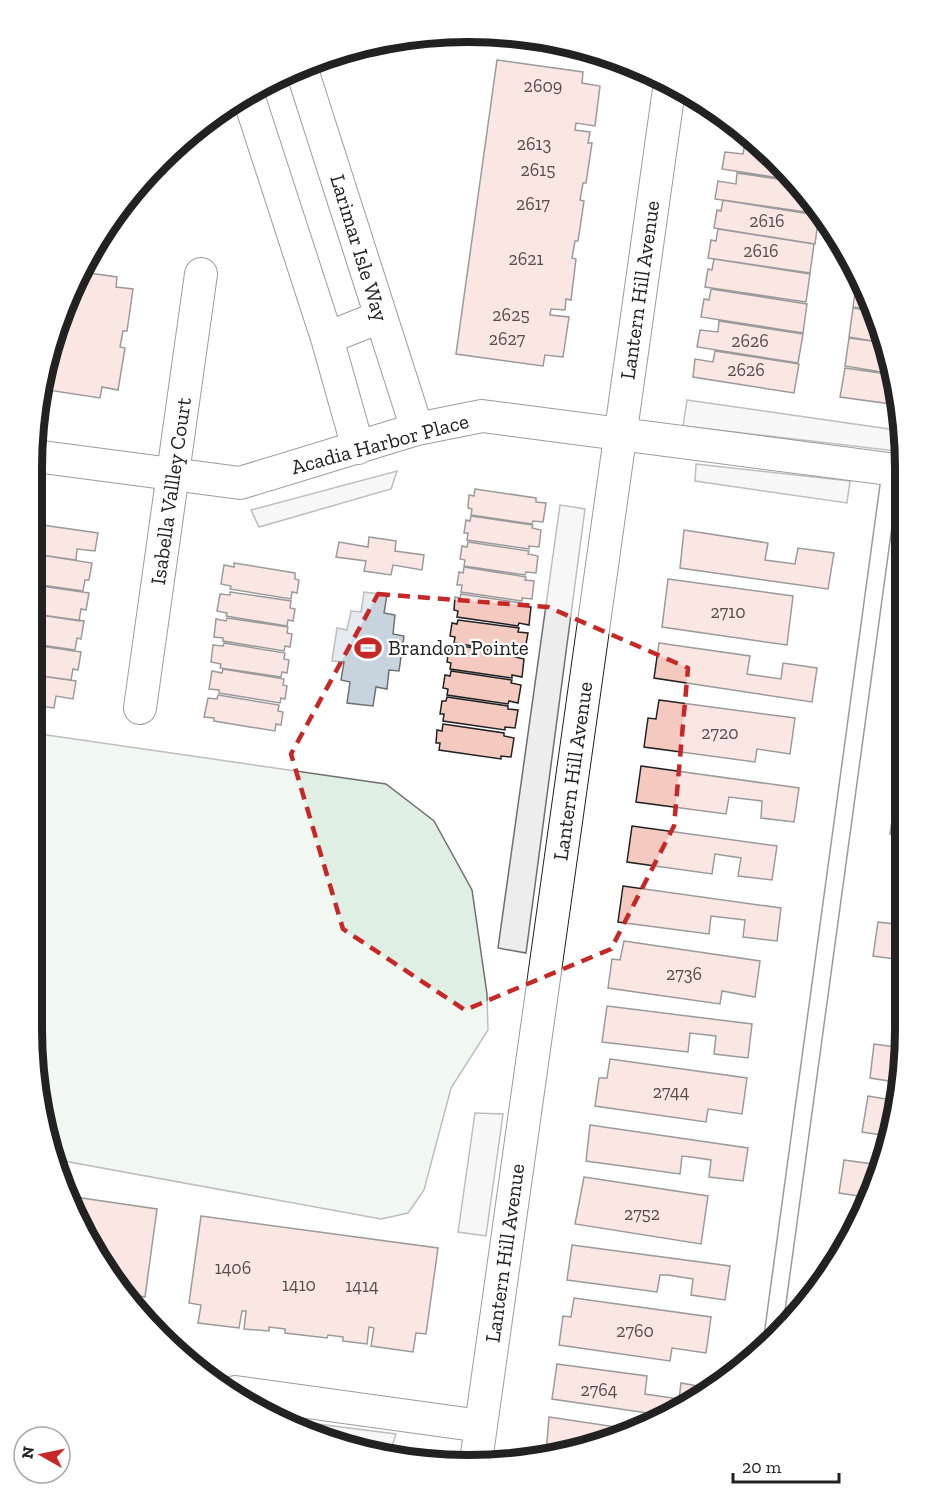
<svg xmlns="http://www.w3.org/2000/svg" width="937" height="1497" viewBox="0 0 937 1497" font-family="'Zilla Slab',serif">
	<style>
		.green { fill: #e0efe3; stroke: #6f6f6f; stroke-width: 1.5 }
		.parking { fill: #ededed; stroke: #6f6f6f; stroke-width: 1.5 }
		.water { fill: #c7d3dd; stroke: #6f6f6f; stroke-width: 1.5 }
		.building { fill: #f3c9c0; stroke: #222; stroke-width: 1.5 }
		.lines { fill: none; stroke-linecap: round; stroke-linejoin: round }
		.service-casing { stroke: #222; stroke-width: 19 }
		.minor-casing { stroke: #222; stroke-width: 34 }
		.service { stroke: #fff; stroke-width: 16 }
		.minor { stroke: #fff; stroke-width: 32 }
		.marked { fill: none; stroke: #c62828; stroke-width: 4.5; stroke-dasharray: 12 8; stroke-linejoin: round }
		.labels { text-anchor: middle; stroke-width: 4.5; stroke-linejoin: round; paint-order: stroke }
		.number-label { font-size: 18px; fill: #564c4a }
		.street-label { font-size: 21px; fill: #222; stroke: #fff }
		.poi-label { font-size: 21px; fill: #222; stroke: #fff; text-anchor: start }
		.rim { fill: none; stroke: #222; stroke-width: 8 }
	</style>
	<rect width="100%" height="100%" fill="#fff"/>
	<path class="green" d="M33 733 386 784 434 821 472 890 487 994 488 1030 451 1088 424 1190 408 1213 381 1219 53 1159 32 1028Z"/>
	<path class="parking" d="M687 400 903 431 904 452 683 426Z
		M696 464 850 481 847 503 695 481Z
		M397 471 391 489 259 527 251 510Z
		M560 505 585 509 526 953 498 948Z
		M475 1113 503 1114 486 1236 458 1232Z
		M286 1420 396 1434 392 1446 320 1438Z"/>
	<path class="water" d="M364 592 387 595 384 613 395 615 393 634 404 636 399 671 389 670 387 689 376 687 373 706 347 703 350 682 341 680 344 662 332 661 337 628 347 630 351 611 361 612Z"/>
	<path class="building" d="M497 60 583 72 582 83 600 86 595 126 576 123 575 130 590 132 588 143H592L586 183H583L580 200 584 201 578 241H575L572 258 576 259 571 300 566 299 565 310 551 309 550 315 569 317 563 357 545 355 543 366 456 354Z
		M745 143 760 145 798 181 722 169 725 152 743 154Z
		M737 173 799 182 818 209 816 215 715 199 718 181 736 184Z
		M723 200 819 214 815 244 714 228 717 210 721 211Z
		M718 229 814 244 810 273 708 258 711 240 716 241Z
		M714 259 810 274 806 302 705 287 708 269 712 270Z
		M82 272 117 277 116 287 133 289 127 331H123L120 347 125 348 118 390 102 387 100 398 41 389 65 302Z
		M857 278 859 279 872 310 853 307Z
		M711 289 807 304 803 333 701 317 704 299 709 300Z
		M853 308 872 311 885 343 849 337Z
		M719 321 803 334 798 363 697 347 700 330 718 332Z
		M849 338 886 343 894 374 845 366Z
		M715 351 799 364 794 393 693 377 695 359 713 362Z
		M845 368 894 375 899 405 840 397Z
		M475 489 536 498V502L546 503 543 522 533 521 532 524 471 515 472 509 468 508 469 495 474 496Z
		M471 516 533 525 532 528 541 530 539 547 529 546V549L467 540 468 533H464L466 520 470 521Z
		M35 524 98 533 95 551 77 549 76 560 34 554Z
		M684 530 768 543 765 560 795 564 798 548 834 553 828 589 680 568Z
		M369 537 396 541 395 551 424 555 422 570 393 565 391 575 364 571 366 561 336 557 339 542 368 547Z
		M468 542 529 551 528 554 538 556 536 573 526 572 525 575 464 566 465 560 460 559 462 546 467 547Z
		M34 554 92 563 89 580H85L83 591 34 584Z
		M234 563 295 573V579L299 580 297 593 292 592 291 599 230 589 231 586 221 584 224 565 234 567Z
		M464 567 526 577 525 580 534 581 532 599 522 598V601L461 592 462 585H457L459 572 463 573Z
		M668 579 793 596 787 645 662 627Z
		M34 585 89 593 86 610 81 609 79 621 34 614Z
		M230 592 291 601 290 608 295 609 293 621 288 620 287 626 226 616 227 613 217 611 220 594 230 595Z
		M461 594 522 603V606L531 607 529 625 519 623 518 626 457 617 458 611 454 610 455 597 460 598Z
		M34 614 84 621 81 639 77 638 75 650 34 644Z
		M227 618 288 627 287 633 292 634 290 647 285 646 284 651 223 641V638L214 637 216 619 226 621Z
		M458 620 519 628 518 632 528 633 525 650 515 649V653L454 643 455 637 450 636 452 623 457 624Z
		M224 643 285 653 284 659 289 660 287 673 282 672 281 677 220 668 221 664 211 662 213 645 223 646Z
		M659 643 750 656 747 674 781 679 783 663 817 668 812 702 654 678Z
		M34 645 81 652 78 670 73 669 71 680 34 675Z
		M454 645 515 654V657L524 659 522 677 512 675V678L450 669 451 663 447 662 449 649 453 650Z
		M223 669 284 679 283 685 287 686 285 699 281 698 280 703 219 693V690L209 689 212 671 222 673Z
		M451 671 512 680 511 683 521 685 518 703 509 701 508 704 447 695 448 689 443 688 445 675 450 676Z
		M34 675 76 681 73 699 56 696 54 708 33 705Z
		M218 695 279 705 278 711 283 712 281 725 276 724 275 731 214 721V718L204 717 208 698 217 699Z
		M447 697 508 706V709L518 710 515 728 505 727V730L443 721 444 714H440L442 701H446Z
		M659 700 795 718 790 754 757 749 755 762 644 747 648 718 656 719Z
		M443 724 504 733V736L514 738 511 757 501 756V759L439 750 440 743H436L437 730 442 731Z
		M641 766 799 788 794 822 761 818 762 801 729 797 726 814 636 802Z
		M895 800 903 801V836L890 834Z
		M632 826 777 846 772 880 738 876 741 858 715 854 712 874 627 862Z
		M899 859H903V895L894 894Z
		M623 886 781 908 777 941 743 937 745 920 711 916 709 934 618 922Z
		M878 922 902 925V960L873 956Z
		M624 941 760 961 755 997 722 991 720 1004 608 988 612 959 620 960Z
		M899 979H902V1029L893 1027Z
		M607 1006 752 1024 748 1058 714 1054 716 1036 690 1033 688 1052 602 1042Z
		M874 1044 902 1048V1083L870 1078Z
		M610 1059 747 1078 742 1114 708 1109 706 1122 595 1106 599 1078H607Z
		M868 1096 898 1101 888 1136 862 1132Z
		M590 1125 748 1148 743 1181 709 1177 711 1160 691 1157 682 1156 680 1174 586 1161Z
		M844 1160 880 1165 871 1198 839 1193Z
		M584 1177 708 1196 701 1244 575 1224Z
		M68 1196 157 1209 145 1297 134 1295V1302L105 1272Z
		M201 1216 438 1248 426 1334 416 1333 413 1352 371 1346 374 1328 369 1327 367 1344 343 1341V1337L328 1335 327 1338 285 1333V1329L269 1327V1331L244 1329 246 1311H242L239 1328 198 1323 201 1305 189 1303Z
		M572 1245 730 1266 725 1300 691 1295 693 1279 668 1275H660L657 1292 567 1280Z
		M574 1298 711 1317 706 1353 672 1348 670 1361 559 1345 563 1316 571 1317Z
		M557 1364 647 1376 645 1394 679 1399 681 1383 714 1389 661 1415 552 1399Z
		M549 1417 630 1429 582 1451 546 1454Z"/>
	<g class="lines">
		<defs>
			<path id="service" d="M773 1334 891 469"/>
			<path id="minor" d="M301 67 417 429
				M247 92 327 338 358 448
				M327 338 380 317
				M35 456 240 483 417 429 482 416 904 471
				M140 708 201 274
				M235 1392 481 1426
				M476 1461 670 82"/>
		</defs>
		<use href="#service" class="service-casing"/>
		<use href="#minor" class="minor-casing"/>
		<use href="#service" class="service"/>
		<use href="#minor" class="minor"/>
	</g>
	<path d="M0 0H937V1497H0ZM378 594 548 607 688 668 674 826 611 949 465 1010 343 929 291 754Z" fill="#fff" fill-opacity=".55" fill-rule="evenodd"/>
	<path class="marked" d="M378 594 548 607 688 668 674 826 611 949 465 1010 343 929 291 754Z"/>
	<defs>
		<symbol id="stadium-bare" viewBox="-9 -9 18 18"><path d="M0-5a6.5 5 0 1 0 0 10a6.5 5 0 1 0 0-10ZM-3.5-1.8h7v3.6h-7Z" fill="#c62828" stroke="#fff" stroke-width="2.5" paint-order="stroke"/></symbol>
	</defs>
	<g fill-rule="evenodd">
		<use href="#stadium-bare" x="349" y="629" width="38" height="38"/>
	</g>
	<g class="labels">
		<g class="number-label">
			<text x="543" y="92">2609</text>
			<text x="534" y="150">2613</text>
			<text x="538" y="176">2615</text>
			<text x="533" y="210">2617</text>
			<text x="767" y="227">2616</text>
			<text x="761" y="257">2616</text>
			<text x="526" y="265">2621</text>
			<text x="511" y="321">2625</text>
			<text x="507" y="345">2627</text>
			<text x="750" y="347">2626</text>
			<text x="746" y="376">2626</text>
			<text x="728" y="618">2710</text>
			<text x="720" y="739">2720</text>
			<text x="684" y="980">2736</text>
			<text x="671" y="1098">2744</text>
			<text x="642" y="1220">2752</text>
			<text x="233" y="1274">1406</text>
			<text x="299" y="1291">1410</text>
			<text x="362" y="1292">1414</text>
			<text x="635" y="1337">2760</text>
			<text x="599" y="1396">2764</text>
		</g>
		<g class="street-label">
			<text transform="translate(359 248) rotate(73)" y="7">Larimar Isle Way</text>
			<text transform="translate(640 290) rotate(-82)" y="7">Lantern Hill Avenue</text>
			<text transform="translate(380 444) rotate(-15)" y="7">Acadia Harbor Place</text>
			<text transform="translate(171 491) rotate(-82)" y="7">Isabella Vallley Court</text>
			<text transform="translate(573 771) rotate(-82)" y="7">Lantern Hill Avenue</text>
			<text transform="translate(505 1253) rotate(-82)" y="7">Lantern Hill Avenue</text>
		</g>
		<g class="poi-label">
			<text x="388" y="655">Brandon Pointe</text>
		</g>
	</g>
	<path d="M0 0H937V1497H0ZM468 42H469A426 426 0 0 1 895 468V1029A426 426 0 0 1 469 1455H468A426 426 0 0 1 42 1029V468A426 426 0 0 1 468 42Z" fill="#fff" fill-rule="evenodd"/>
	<path class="rim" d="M468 42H469A426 426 0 0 1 895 468V1029A426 426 0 0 1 469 1455H468A426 426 0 0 1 42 1029V468A426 426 0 0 1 468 42Z"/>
	<g transform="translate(42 1455) rotate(279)"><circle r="28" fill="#ffffff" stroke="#a7a7a7" stroke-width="1.5"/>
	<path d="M0-4.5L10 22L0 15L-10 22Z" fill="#c62828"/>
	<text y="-9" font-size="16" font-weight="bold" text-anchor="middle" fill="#222222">N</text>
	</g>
	<path d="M733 1473v9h106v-9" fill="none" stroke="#222222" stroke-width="3"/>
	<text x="742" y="1473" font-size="18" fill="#222222" stroke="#ffffff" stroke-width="4.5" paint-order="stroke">20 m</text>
</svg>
